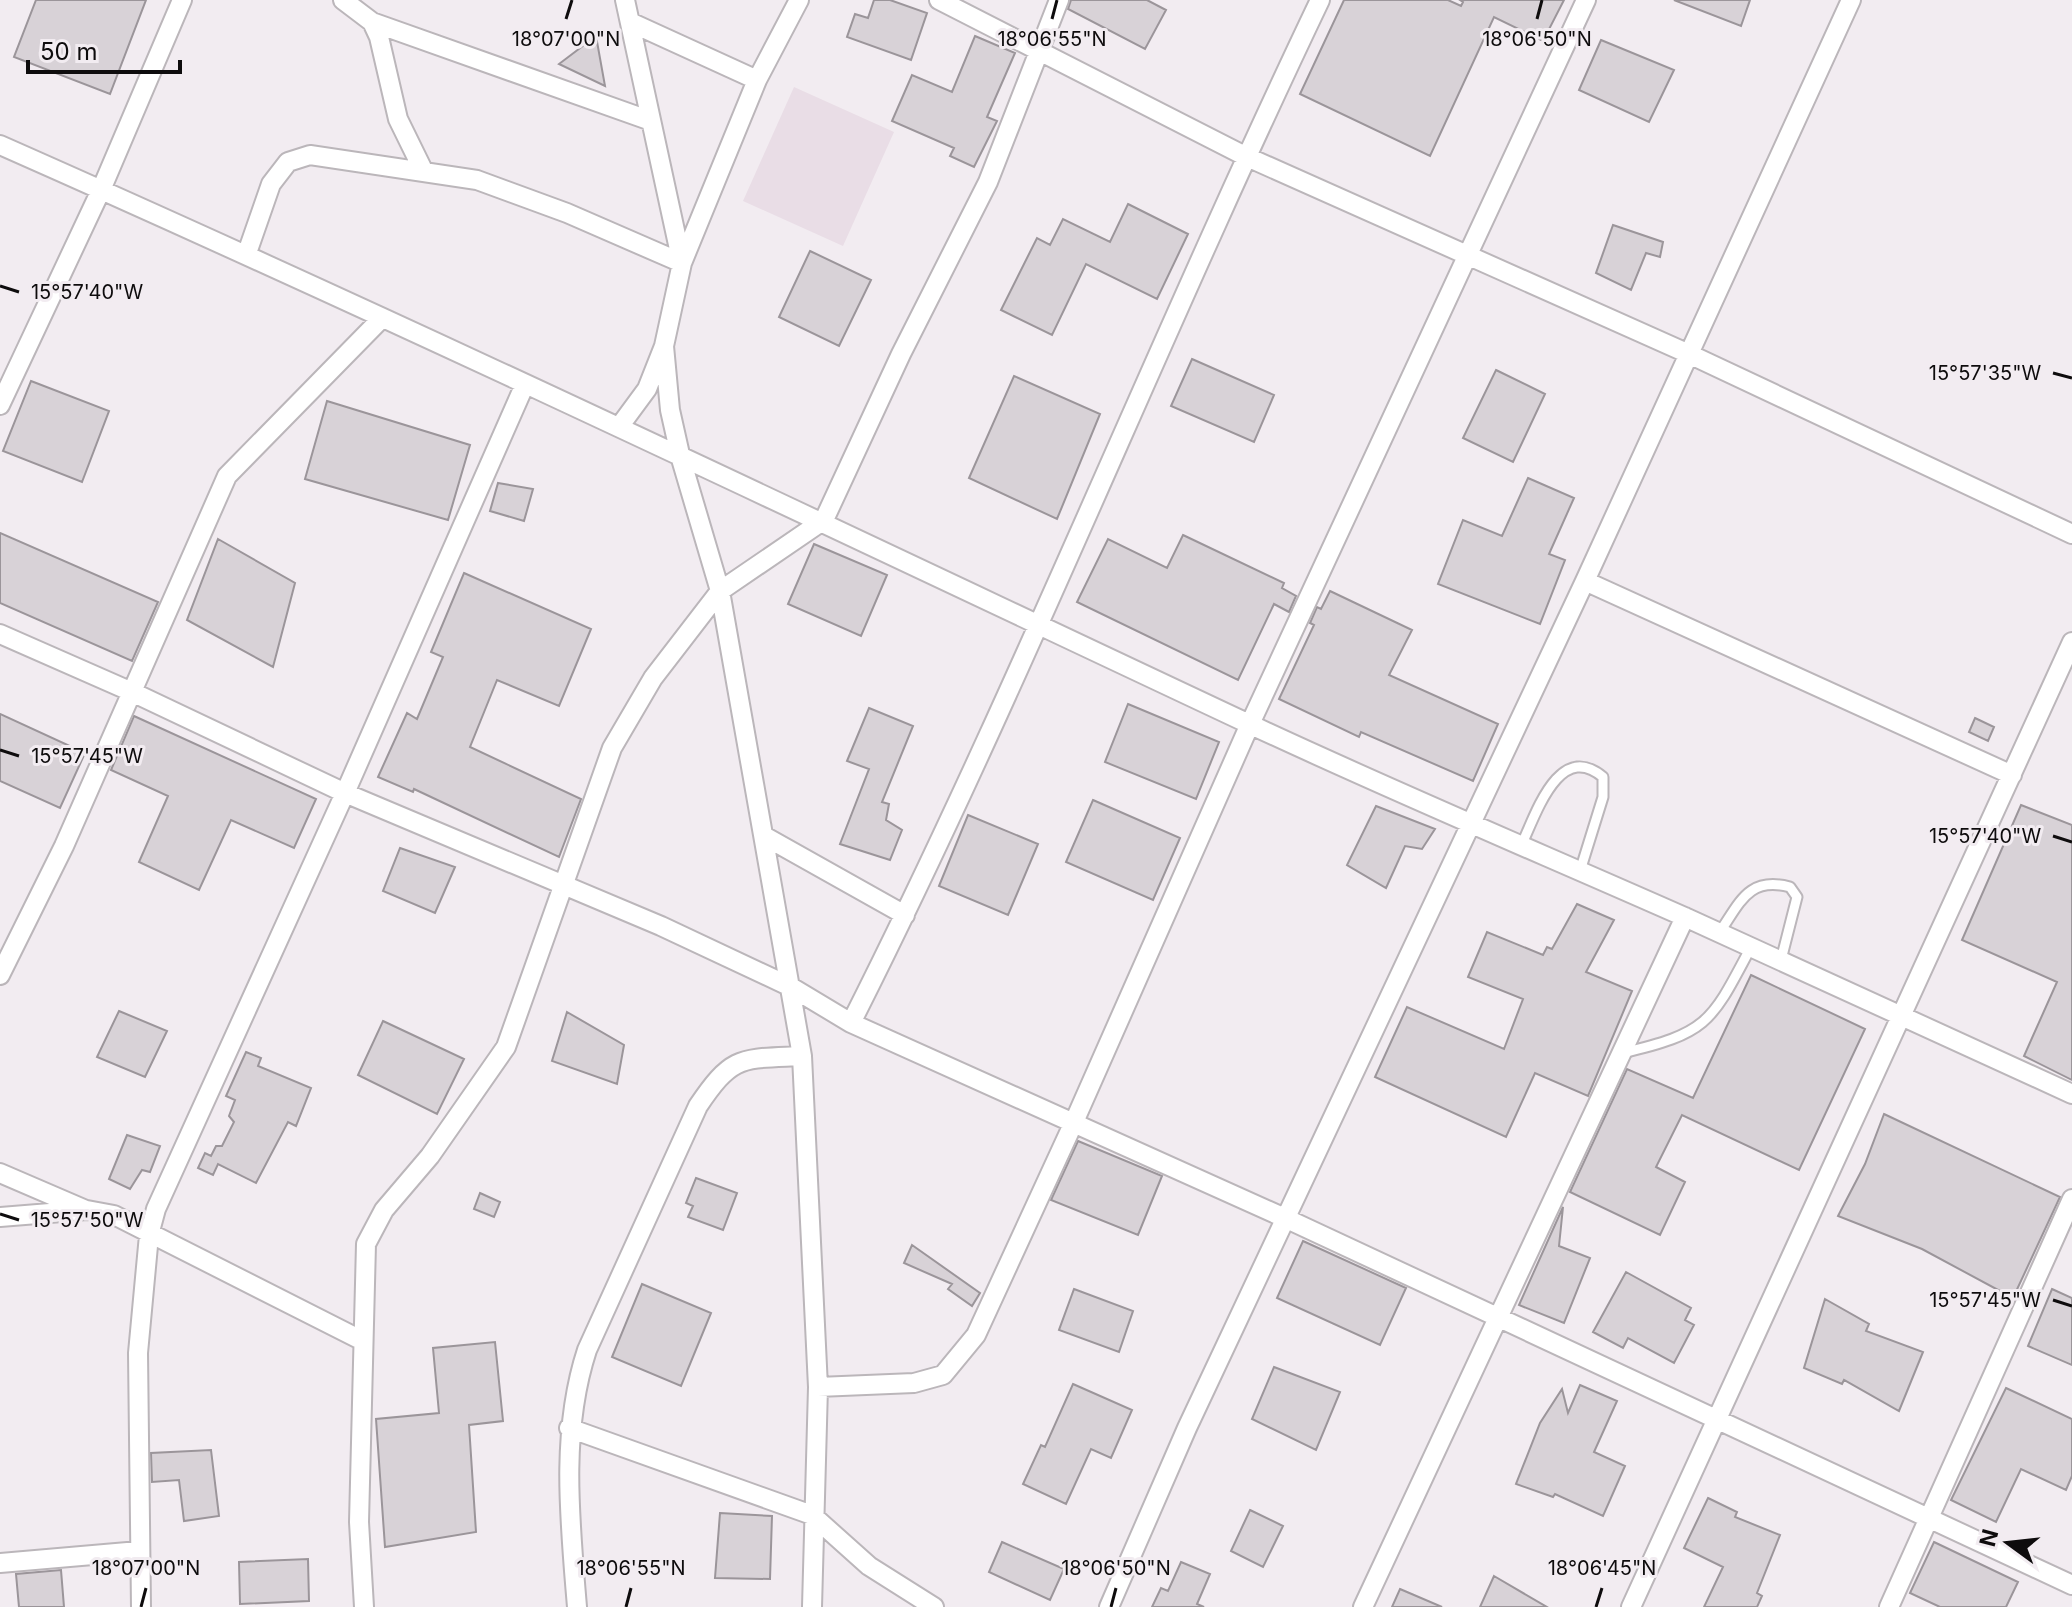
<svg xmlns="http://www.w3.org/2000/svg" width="2072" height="1607" viewBox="0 0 2072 1607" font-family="Inter,sans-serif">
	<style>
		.built { fill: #e9dde6 }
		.building { fill: #d8d2d7; stroke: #9b959a; stroke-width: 2 }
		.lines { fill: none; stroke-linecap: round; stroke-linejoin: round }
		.service-casing { stroke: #bbb6ba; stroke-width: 13 }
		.minor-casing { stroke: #bbb6ba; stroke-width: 22 }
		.service { stroke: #fff; stroke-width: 9 }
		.minor { stroke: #fff; stroke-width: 18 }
		.ticks { fill: none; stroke: #0e0c0d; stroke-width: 3 }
		.ticks-label { font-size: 20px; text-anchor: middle; fill: #0e0c0d; stroke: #f2ecf1; stroke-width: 6; stroke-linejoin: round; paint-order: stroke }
	</style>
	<rect width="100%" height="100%" fill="#f2ecf1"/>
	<path class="built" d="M794 87 894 132 843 246 743 201Z"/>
	<path class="building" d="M36 0H146L110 94 14 57Z
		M874 0H890L927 13 911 60 847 37 855 14 868 18Z
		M1071 0H1147L1166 10 1145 49 1068 9Z
		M1344 0H1448L1461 6 1463 2 1460 0H1564L1543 41 1494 17 1430 156 1300 94Z
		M1674 0H1750L1741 26Z
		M596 36 605 86 559 64Z
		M975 36 1015 53 987 117 997 121 974 167 950 156 954 148 892 121 912 75 952 92Z
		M1601 40 1674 70 1649 122 1579 90Z
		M1128 204 1188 234 1157 299 1086 264 1052 335 1001 310 1037 238 1050 245 1063 219 1110 242Z
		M1613 225 1663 242 1660 257 1646 253 1631 290 1596 273Z
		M810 251 871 280 839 346 779 317Z
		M1192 359 1274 395 1254 442 1171 406Z
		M1496 370 1545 394 1513 462 1463 438Z
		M1014 376 1100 414 1057 519 969 478Z
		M31 381 109 411 82 482 3 451Z
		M327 401 470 445 448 520 305 479Z
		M1528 478 1574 498 1549 554 1565 560 1540 624 1438 584 1463 520 1502 536Z
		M498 483 533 489 524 521 490 511Z
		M0 533 158 602 132 661 0 603Z
		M1183 535 1284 583 1282 588 1296 596 1289 612 1274 604 1238 680 1077 602 1108 539 1167 568Z
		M218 539 295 583 273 667 187 620Z
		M814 544 887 575 861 636 788 604Z
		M464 573 591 629 559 706 497 680 470 747 581 799 559 857 414 789 413 792 378 777 407 713 417 719 443 657 431 652Z
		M1330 591 1412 630 1389 675 1498 724 1473 781 1361 732 1359 737 1279 699 1314 625 1310 623 1317 607 1321 609Z
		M1128 704 1219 742 1196 799 1105 762Z
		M869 708 913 726 882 802 889 804 886 820 902 830 890 860 840 844 869 769 847 761Z
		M0 714 85 753 60 808 0 781Z
		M134 716 316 799 294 848 231 820 199 890 139 862 168 796 111 770Z
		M1975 718 1994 727 1988 741 1969 732Z
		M1093 800 1180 838 1153 900 1066 862Z
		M2021 805 2072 825V1080L2024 1056 2057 982 1962 940Z
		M1376 806 1435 829 1422 849 1405 846 1386 888 1347 865Z
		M968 815 1038 844 1008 915 939 886Z
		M400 848 455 867 435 913 383 891Z
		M1577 904 1614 920 1586 972 1632 991 1588 1096 1535 1073 1506 1137 1375 1077 1407 1007 1504 1049 1523 999 1468 977 1487 932 1543 955 1547 947 1552 949Z
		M1751 975 1865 1029 1799 1170 1682 1115 1656 1167 1685 1182 1660 1235 1570 1192 1627 1069 1693 1098Z
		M119 1011 167 1031 145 1077 97 1057Z
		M567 1012 624 1045 617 1084 552 1061Z
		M383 1021 464 1059 437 1114 358 1075Z
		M246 1052 261 1058 258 1066 311 1088 296 1126 288 1122 256 1183 218 1164 213 1175 198 1168 205 1153 211 1156 216 1146H222L234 1122 229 1116 235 1100 226 1096Z
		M1884 1114 2060 1197 2013 1298 1922 1249 1838 1216 1865 1164Z
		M127 1135 160 1146 150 1172 142 1170 130 1189 109 1179Z
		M1078 1141 1162 1176 1138 1235 1051 1200Z
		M696 1178 737 1193 723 1230 688 1217 693 1206 686 1203Z
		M480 1193 500 1202 494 1217 474 1209Z
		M1563 1207 1559 1246 1590 1258 1564 1323 1519 1305Z
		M1303 1241 1406 1288 1380 1345 1277 1298Z
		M912 1245 980 1293 972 1306 948 1289 952 1284 904 1263Z
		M1626 1272 1691 1308 1685 1320 1694 1325 1674 1363 1628 1338 1623 1348 1593 1332Z
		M642 1284 711 1313 681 1386 612 1357Z
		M1074 1289 1133 1311 1119 1352 1059 1330Z
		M2052 1289 2072 1298V1365L2028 1346Z
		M1825 1299 1869 1324 1866 1331 1923 1352 1899 1411 1844 1380 1842 1384 1804 1368Z
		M495 1342 503 1421 469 1425 476 1532 385 1547 376 1419 439 1413 433 1348Z
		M1274 1367 1340 1392 1316 1450 1252 1419Z
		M1073 1384 1132 1410 1111 1458 1091 1449 1066 1504 1023 1484 1041 1445 1045 1447Z
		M1580 1385 1617 1401 1594 1452 1625 1466 1603 1516 1555 1494 1553 1497 1516 1484 1540 1423 1562 1389 1568 1413Z
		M2006 1388 2072 1419V1476L2066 1490 2021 1469 1996 1522 1951 1500Z
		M211 1450 219 1516 184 1521 179 1480 152 1482 151 1453Z
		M1708 1498 1737 1512 1735 1517 1780 1535 1757 1593 1762 1596 1757 1607H1704L1723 1567 1684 1548Z
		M1250 1510 1283 1526 1263 1567 1231 1551Z
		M720 1513 772 1516 770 1579 715 1578Z
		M1002 1542 1064 1569 1050 1600 989 1572Z
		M1934 1542 2018 1582 2006 1607H1940L1910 1593Z
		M308 1559 309 1601 240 1604 239 1562Z
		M1181 1562 1210 1574 1197 1604 1204 1607H1152L1161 1588 1168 1591Z
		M61 1570 64 1607H19L16 1574Z
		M1494 1576 1547 1607H1480Z
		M1400 1589 1442 1607H1392Z"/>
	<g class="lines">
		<defs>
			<path id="service" d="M1521 846C1536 814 1559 740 1603 777V797L1580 871
				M1719 933C1740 903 1748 876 1790 887L1797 897 1781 960
				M1622 1053C1708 1033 1711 1023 1751 947"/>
			<path id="minor" d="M343 0 372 22 379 37 398 119 423 170
				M625 0 682 263
				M939 0 1245 156 1689 354 2072 534
				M372 22 651 121
				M630 22 757 80
				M0 145C419 330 832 528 1247 723 1392 791 1540 853 1687 918 1816 976 1944 1035 2072 1094
				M247 253 271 184 288 162 310 155 477 180 567 213 682 263
				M664 346 670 410 681 459 720 591 802 1056 818 1387 812 1607
				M0 405 101 190 182 0
				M619 427 647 389 664 346 682 263 757 80 799 0
				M1585 581 2012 775
				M0 634 132 692 345 793 661 926 791 987 851 1023 1287 1219 2072 1585
				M766 837 905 915
				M0 975 64 846 227 476 382 318
				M851 1023C1020 688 1158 339 1320 0
				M0 1173 86 1210
				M0 1217 87 1210 114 1215 361 1340
				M818 1387 914 1383 943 1375 976 1335 1074 1122 1250 724 1586 0
				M569 1428 812 1515 869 1566 934 1607
				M0 1563 139 1551
				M141 1607 138 1353 149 1235 156 1209 345 793 525 384
				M364 1607 359 1522 366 1244 384 1210 430 1156 506 1047 612 748 653 678 720 591 824 520 901 354 988 182 1059 0
				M577 1607C570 1522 560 1432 587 1350L698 1106C733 1054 741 1059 802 1056
				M1109 1607 1187 1428 1585 581 1851 0
				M1363 1607 1685 917
				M1631 1607 2072 642
				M1889 1607 2072 1199"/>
		</defs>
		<use href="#service" class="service-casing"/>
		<use href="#minor" class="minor-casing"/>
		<use href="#service" class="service"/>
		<use href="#minor" class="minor"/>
	</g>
	<path class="ticks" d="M566 19 572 0M1052 19 1057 0M1537 19 1542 0M0 286 19 292M2053 373 2072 378M0 750 19 756M2053 836 2072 842M0 1214 19 1220M2053 1300 2072 1306M141 1607 146 1588M626 1607 631 1588M1111 1607 1116 1588M1596 1607 1602 1588"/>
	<g class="ticks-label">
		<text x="566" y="46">18°07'00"N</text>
		<text x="1052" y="46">18°06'55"N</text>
		<text x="1537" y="46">18°06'50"N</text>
		<text x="87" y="299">15°57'40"W</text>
		<text x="1985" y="380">15°57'35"W</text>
		<text x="87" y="763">15°57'45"W</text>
		<text x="1985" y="843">15°57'40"W</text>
		<text x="87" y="1227">15°57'50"W</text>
		<text x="1985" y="1307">15°57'45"W</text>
		<text x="146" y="1575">18°07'00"N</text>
		<text x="631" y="1575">18°06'55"N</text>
		<text x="1116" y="1575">18°06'50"N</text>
		<text x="1602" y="1575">18°06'45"N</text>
	</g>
	<g transform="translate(2008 1543) rotate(285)" stroke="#f2ecf1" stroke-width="6" paint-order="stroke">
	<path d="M0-6L14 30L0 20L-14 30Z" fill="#0e0c0d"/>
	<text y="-12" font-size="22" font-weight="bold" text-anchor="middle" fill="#0e0c0d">N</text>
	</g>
	<path d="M28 60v12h152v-12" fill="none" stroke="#0e0c0d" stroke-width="4"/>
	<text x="40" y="60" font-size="24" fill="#0e0c0d" stroke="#f2ecf1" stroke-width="6" paint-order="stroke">50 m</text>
</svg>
